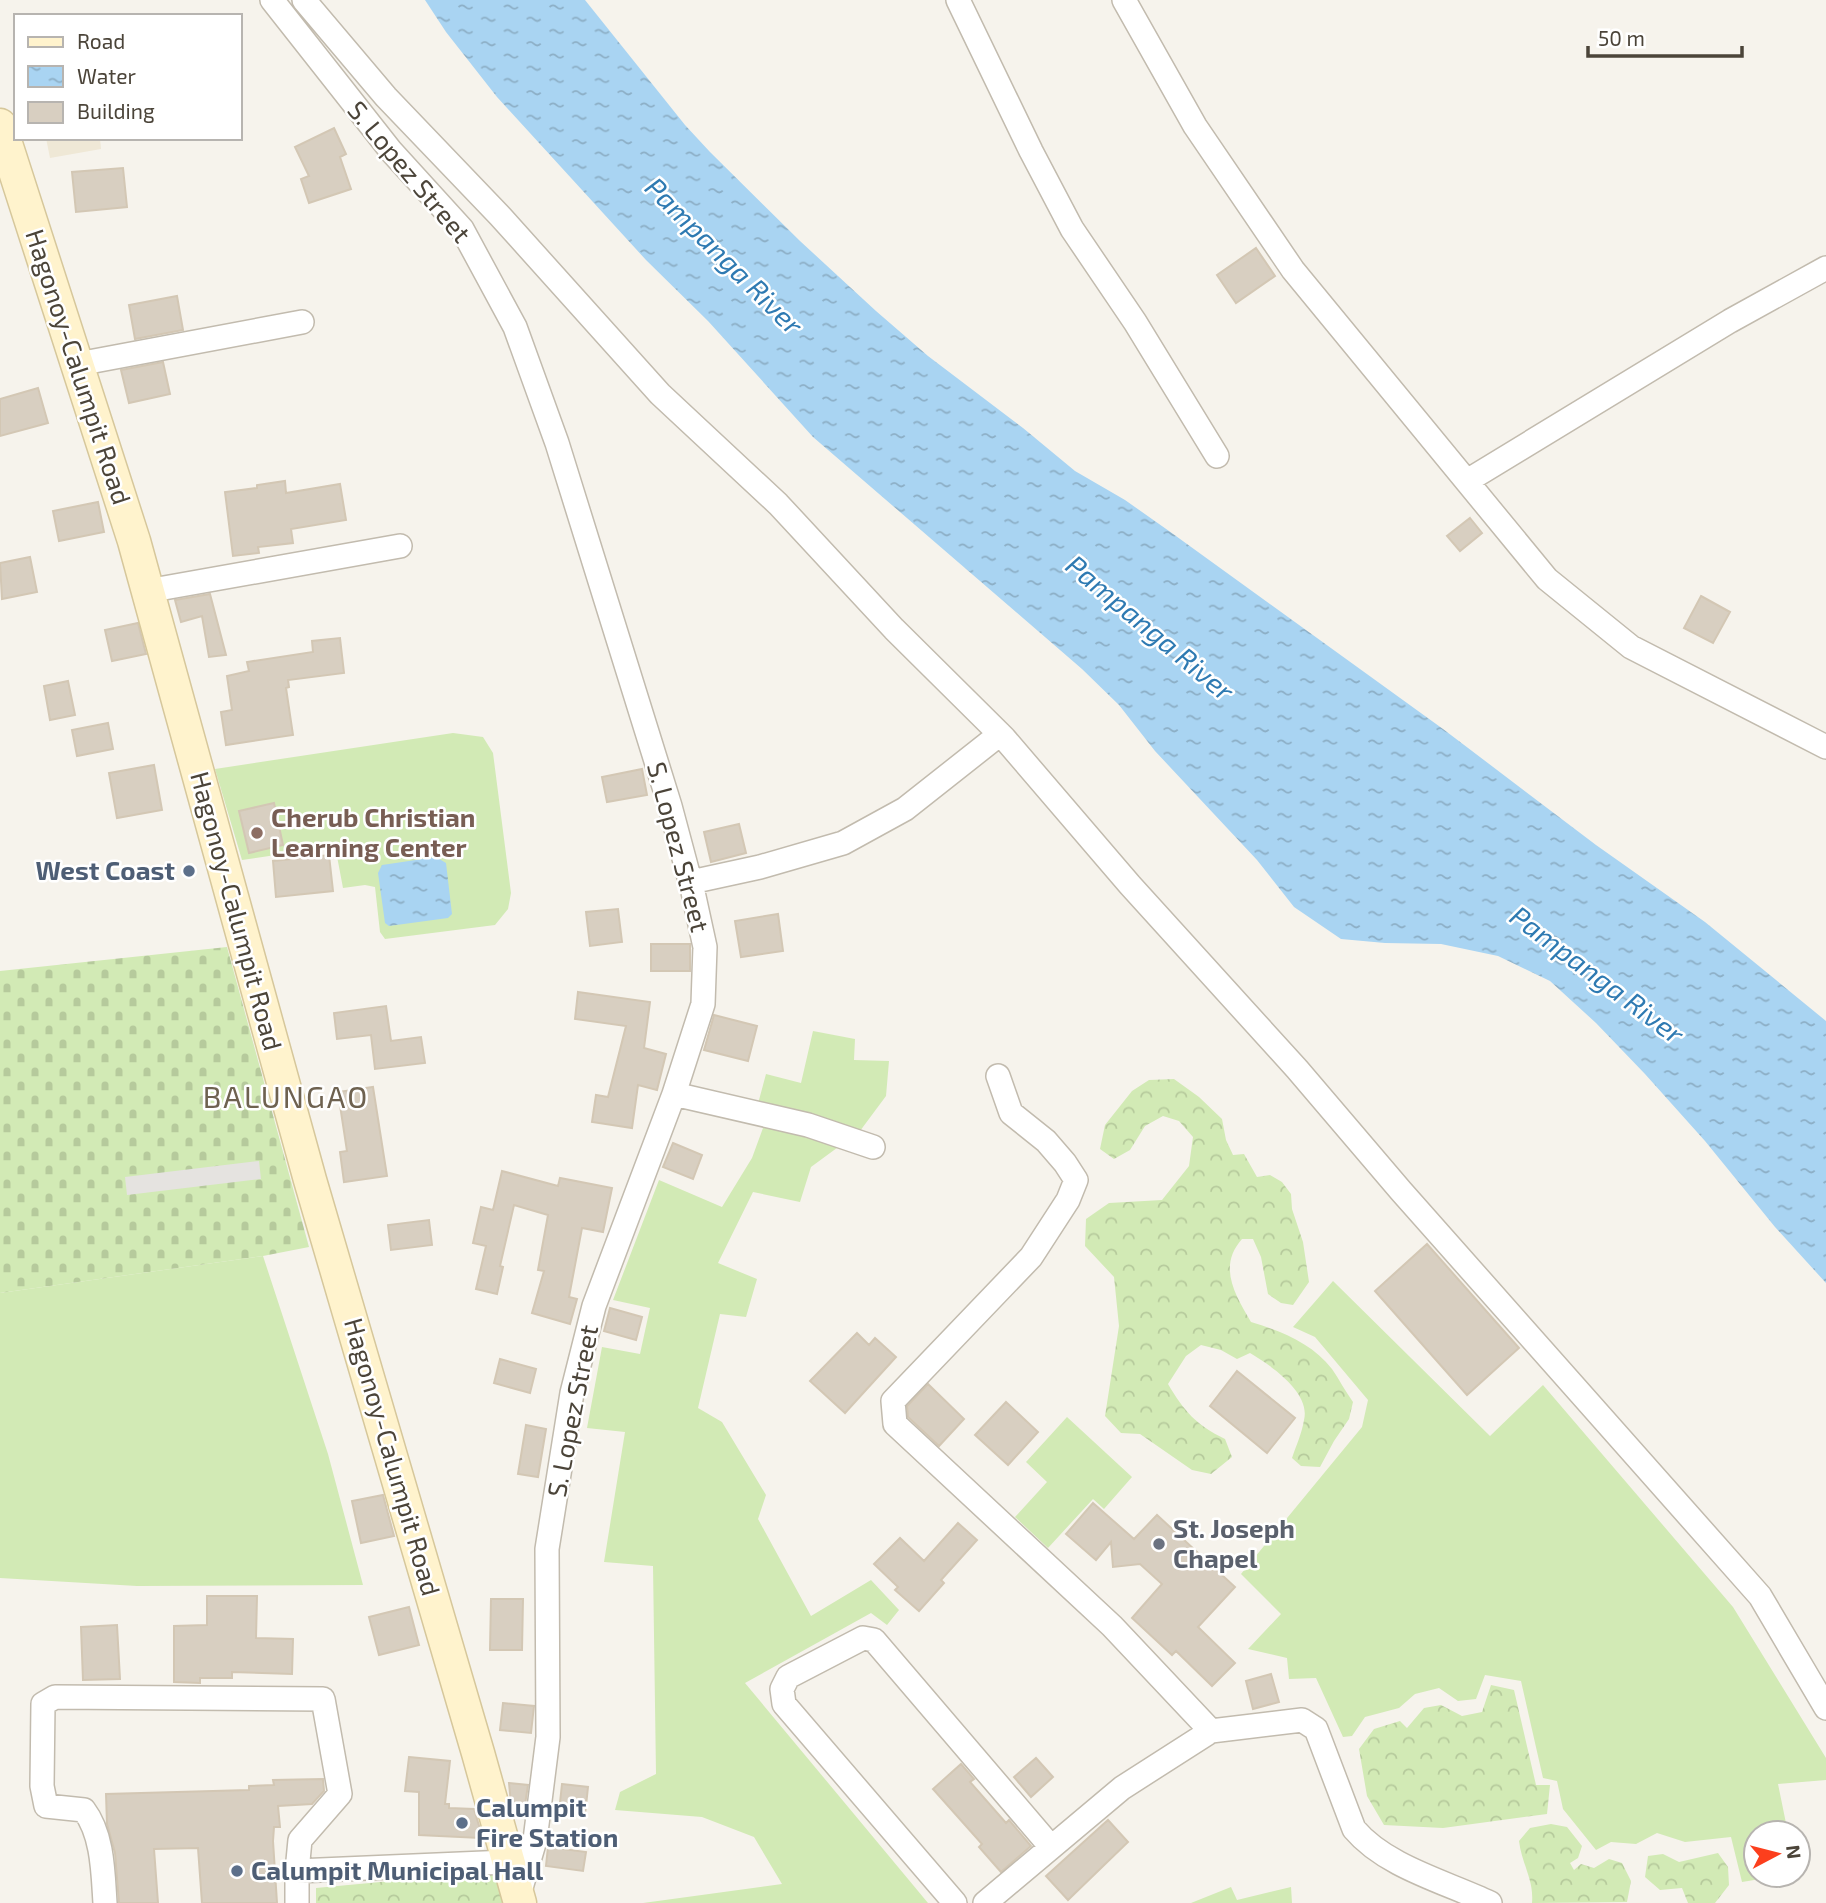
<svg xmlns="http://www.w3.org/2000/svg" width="1826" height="1903" viewBox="0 0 1826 1903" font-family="'Exo 2',sans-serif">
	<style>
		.education { fill: #efe8d6 }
		.grass { fill: #d2eab5 }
		.forest { fill: url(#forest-crowns) }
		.cemetery { fill: url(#cemetery-stones) }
		.parking { fill: #e5e3e0 }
		.water { fill: url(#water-ripples) }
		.building { fill: #d8cfc1; stroke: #d3c7b4; stroke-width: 2 }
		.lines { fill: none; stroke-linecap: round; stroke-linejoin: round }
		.minor-casing { stroke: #c2bbae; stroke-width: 26 }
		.secondary-casing { stroke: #d6c79b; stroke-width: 35 }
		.minor { stroke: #fff; stroke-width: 23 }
		.secondary { stroke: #fff3cd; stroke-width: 32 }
		.education-dot { fill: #8d6e63; stroke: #fff; stroke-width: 2.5 }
		.service-dot { fill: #5c6f8a; stroke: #fff; stroke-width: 2.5 }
		.worship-dot { fill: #6b7280; stroke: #fff; stroke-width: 2.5 }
		.labels { text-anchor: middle; stroke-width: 5; stroke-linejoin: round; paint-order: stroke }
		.street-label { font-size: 26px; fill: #4b4439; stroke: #fff }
		.education-label { font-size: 26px; font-weight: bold; fill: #785e54; stroke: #fff; text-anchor: start }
		.service-label { font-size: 26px; font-weight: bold; fill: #4e5e75; stroke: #fff; text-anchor: start }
		.worship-label { font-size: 26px; font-weight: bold; fill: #5b616d; stroke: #fff; text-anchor: start }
		.water-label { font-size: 28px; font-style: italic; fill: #2e7ab2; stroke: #fff }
		.quarter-label { font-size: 30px; letter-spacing: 2px; fill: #6e6250; stroke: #fff }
	</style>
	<defs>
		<pattern id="forest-crowns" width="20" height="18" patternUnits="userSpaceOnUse" patternTransform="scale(1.75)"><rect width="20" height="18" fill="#d2eab5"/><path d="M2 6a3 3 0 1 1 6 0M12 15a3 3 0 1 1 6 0" fill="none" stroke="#b6ca9c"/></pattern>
		<pattern id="cemetery-stones" width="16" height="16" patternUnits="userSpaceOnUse" patternTransform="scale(1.75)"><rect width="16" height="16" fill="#d2eab5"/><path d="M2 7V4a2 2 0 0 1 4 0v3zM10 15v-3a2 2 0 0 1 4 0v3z" fill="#b6ca9c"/></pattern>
		<pattern id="water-ripples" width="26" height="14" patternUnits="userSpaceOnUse" patternTransform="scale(1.75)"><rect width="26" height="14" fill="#a9d4f2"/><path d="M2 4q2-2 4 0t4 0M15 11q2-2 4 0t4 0" fill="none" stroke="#8caec5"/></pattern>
	</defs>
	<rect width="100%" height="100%" fill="#f6f3ec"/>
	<path class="education" d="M46 138H100L101 149 50 158Z"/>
	<path class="grass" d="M453 733 483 737 493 753 511 893 508 909 495 925 385 939 380 932 375 887 365 885 343 888 336 851 330 847 242 860 215 769Z
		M813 1031 855 1039 854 1060 889 1061 886 1096 860 1131 811 1167 800 1202 753 1192 718 1263 757 1279 746 1317 720 1314 698 1408 722 1422 766 1495 758 1519 811 1616 871 1580 899 1610 887 1625 871 1613 745 1683 928 1903H643L782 1884 754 1837 702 1817 615 1810 620 1792 656 1774 653 1566 604 1562 625 1432 587 1428 602 1347 640 1354 650 1308 613 1300 659 1180 722 1207 752 1158 767 1117 756 1111 766 1074 801 1083Z
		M263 1256 328 1454 363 1585 137 1586 0 1578V1293Z
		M1333 1281 1490 1436 1543 1385 1733 1607 1826 1758V1780L1778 1784 1788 1833H1756V1875H1785L1742 1882 1731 1837 1685 1842 1657 1833 1636 1844 1611 1842 1596 1850 1563 1809 1557 1781 1543 1778 1521 1681 1485 1675 1476 1699 1458 1701 1439 1688 1415 1694 1399 1708 1365 1717 1352 1736 1343 1737 1316 1678 1289 1679 1287 1658 1248 1649 1281 1614 1241 1574 1362 1427 1368 1400 1315 1337 1293 1327Z
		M1067 1417 1132 1477 1104 1509 1093 1499 1048 1548 1015 1517 1047 1482 1026 1462Z
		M1231 1887 1237 1900 1291 1887 1292 1903H1191Z"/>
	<path class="forest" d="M1174 1079 1199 1097 1222 1119 1226 1140 1233 1155 1244 1154 1257 1177 1270 1175 1282 1182 1291 1194 1292 1209 1303 1242 1309 1282 1293 1305 1281 1303 1268 1294 1261 1257 1253 1239H1242C1217 1267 1236 1296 1251 1322 1281 1331 1312 1343 1332 1369 1339 1379 1345 1391 1353 1402L1349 1419 1334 1441 1320 1467 1301 1466 1292 1458C1296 1446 1302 1433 1304 1420 1311 1392 1270 1365 1250 1353L1237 1359 1221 1350 1201 1345 1186 1356 1168 1384C1184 1411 1196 1425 1225 1439L1232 1457 1211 1474 1192 1470 1140 1434 1121 1433 1105 1416 1119 1326 1114 1277 1085 1246 1086 1219 1109 1203 1162 1200 1189 1166 1193 1137 1179 1121 1163 1116 1145 1126 1130 1150 1114 1159 1100 1149 1105 1125 1132 1091 1149 1080Z
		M1491 1685 1514 1690 1536 1785H1550L1547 1814 1443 1828 1384 1825 1367 1796 1359 1749 1374 1729 1400 1721 1407 1728 1424 1708 1441 1705 1462 1716 1482 1712Z
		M1551 1824 1567 1827 1582 1846 1578 1858 1570 1863 1574 1870 1581 1864 1594 1868 1609 1859 1622 1863 1631 1881 1627 1902 1532 1903C1534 1879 1522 1865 1519 1841L1530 1828Z
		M1718 1853 1728 1867 1729 1885 1715 1903H1688L1682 1888 1660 1890 1645 1877 1648 1856 1663 1854 1679 1862Z
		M499 1871 508 1903H316V1888Z"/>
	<path class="cemetery" d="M227 947 309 1247 263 1256 0 1293V971Z"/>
	<path class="parking" d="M259 1161 261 1179 127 1195 125 1177Z"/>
	<path class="water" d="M425 0H585L685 125 710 152 800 241 876 311 928 356 1023 428 1075 471 1125 500 1169 531 1443 729 1596 845 1705 922 1826 1021V1283L1775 1227 1705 1141 1645 1074 1596 1023 1550 981 1498 956 1441 944 1385 943 1341 939 1294 907 1257 860 1155 751 1119 705 1082 669 813 437 708 321 646 260 497 97 446 32Z
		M436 857 446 863 452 914 448 918 389 926 385 923 378 873 382 865Z"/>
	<path class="building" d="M334 128 346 154 340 157 351 189 309 203 301 179 309 176 295 147Z
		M123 168 127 207 76 212 72 172Z
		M1256 248 1275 276 1236 303 1217 275Z
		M177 296 183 330 135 339 129 305Z
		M163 362 170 394 129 403 121 370Z
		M38 388 48 423 0 436V399Z
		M285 481 286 493 340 484 346 520 291 529 293 543 258 547 259 553 233 556 225 492 257 488V485Z
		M98 502 104 532 59 541 53 511Z
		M1470 518 1482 533 1460 551 1447 536Z
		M30 557 37 592 2 599 0 563Z
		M210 594 226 655 209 657 202 616 181 622 175 600Z
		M1701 596 1730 612 1713 643 1684 628Z
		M138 623 146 654 112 661 105 630Z
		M340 638 344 673 288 680 289 687 286 688 293 735 226 745 221 712 232 710 227 676 249 671 247 662 313 652 312 641Z
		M68 681 75 715 50 720 44 686Z
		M108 723 113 749 77 756 72 730Z
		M154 765 162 810 117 818 109 773Z
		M642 769 647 795 607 802 602 777Z
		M274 803 283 845 249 853 239 811Z
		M739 824 746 853 711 862 704 832Z
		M329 855 333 891 276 897 273 861Z
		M618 909 622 942 590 946 586 912Z
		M778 914 783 951 741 957 735 921Z
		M651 944H690V971H651Z
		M578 992 650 1002 644 1048 666 1054 657 1090 638 1085 632 1128 592 1122 596 1095 608 1097 626 1026 575 1019Z
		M386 1006 391 1041 421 1037 425 1063 375 1069 371 1035 337 1039 334 1013Z
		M714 1015 757 1026 748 1061 704 1050Z
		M373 1087 387 1176 344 1182 340 1152 347 1151 338 1092Z
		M673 1143 702 1155 693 1179 663 1167Z
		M502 1171 558 1186 560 1178 612 1188 603 1232 582 1228 569 1297 577 1299 570 1324 532 1313 544 1271 538 1270 548 1215 514 1205 500 1266 503 1267 497 1294 476 1289 486 1246 473 1243 481 1207 493 1210Z
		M429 1220 432 1245 391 1250 388 1225Z
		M1427 1244 1519 1348 1467 1395 1375 1291Z
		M610 1308 642 1317 636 1340 604 1331Z
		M857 1333 869 1345 875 1338 896 1357 845 1413 810 1381Z
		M500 1359 536 1369 530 1393 494 1383Z
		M1237 1371 1295 1418 1267 1453 1210 1406Z
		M928 1384 964 1419 939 1446 908 1417 907 1406Z
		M1006 1402 1038 1432 1008 1465 975 1435Z
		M526 1425 546 1429 538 1477 518 1474Z
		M383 1495 394 1536 361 1543 352 1501Z
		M1093 1503 1134 1539 1157 1515 1235 1587 1198 1627 1235 1663 1212 1686 1176 1651 1172 1655 1132 1618 1162 1584 1140 1564 1113 1567 1111 1542 1096 1560 1066 1534Z
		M958 1523 977 1540 941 1580 944 1583 919 1611 895 1590 898 1587 874 1564 900 1538 924 1561Z
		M207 1596H257L256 1638 293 1639 292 1674 232 1672V1678H200V1683L174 1682V1626L207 1625Z
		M491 1599H523L522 1650H490Z
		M409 1607 419 1645 379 1655 369 1617Z
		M117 1625 120 1679 83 1680 81 1627Z
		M1271 1674 1279 1702 1253 1709 1246 1681Z
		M503 1703 534 1706 531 1733 500 1730Z
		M409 1757 450 1761 445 1804H449V1808L474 1809 480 1829V1838L419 1835V1792L405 1791Z
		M1036 1758 1053 1777 1031 1797 1014 1777Z
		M961 1764 974 1779 970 1782 1006 1823 1009 1820 1031 1846 1001 1872 979 1847 982 1844 933 1789Z
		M323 1779 324 1791 312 1804 278 1806 280 1827H274L273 1841 277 1903H202L198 1848 154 1849 158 1903H119L115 1853 107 1824 106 1794 249 1790V1786L274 1785 273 1780Z
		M509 1783 528 1785 525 1805 511 1804Z
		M562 1784 588 1787 585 1815 559 1812Z
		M1108 1820 1128 1842 1068 1900 1046 1876Z
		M548 1847 586 1852 583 1871 546 1866Z"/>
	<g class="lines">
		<defs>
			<path id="minor" d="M272 0 391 151 462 229 515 327 557 443 670 806 693 892 705 947 703 1004 674 1094 594 1306 572 1393 547 1549 548 1737 535 1840 518 1898
				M304 0 386 97 500 216 660 394 778 504 894 629 1004 738 1130 885 1297 1069 1401 1191 1760 1596 1826 1708
				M958 0 1031 151 1072 229 1135 322 1217 456
				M1124 0 1195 126 1293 270 1547 579 1631 647 1826 747
				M78 364 302 322
				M1467 481 1730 321 1826 268
				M147 591 400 546
				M691 882 760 867 843 843 905 809 1000 734
				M998 1076 1011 1113 1046 1141 1065 1163 1076 1180 1068 1200 1031 1257 893 1401 895 1424 1112 1626 1211 1731 1302 1720 1316 1729 1354 1829C1386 1867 1446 1882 1490 1903
				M674 1094 808 1125 873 1147
				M297 1871 507 1862
				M105 1903C103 1873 103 1835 84 1810L46 1806 42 1786 43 1704 55 1697 323 1699 340 1794 300 1840 297 1871V1903
				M955 1903 784 1704 782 1689 788 1677 863 1638 874 1640 1051 1847
				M985 1903 1122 1788 1211 1731"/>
			<path id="secondary" d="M0 125 134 541 310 1180 478 1753 520 1903"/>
		</defs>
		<use href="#minor" class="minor-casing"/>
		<use href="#secondary" class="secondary-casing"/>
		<use href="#minor" class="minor"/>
		<use href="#secondary" class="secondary"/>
	</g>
	<circle class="education-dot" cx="257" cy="833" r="7"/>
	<g class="service-dot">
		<circle cx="189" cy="871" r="7"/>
		<circle cx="462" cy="1823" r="7"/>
		<circle cx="237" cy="1871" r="7"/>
	</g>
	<circle class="worship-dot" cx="1159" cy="1544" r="7"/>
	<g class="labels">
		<g class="street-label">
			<text transform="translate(409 172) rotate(50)" y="9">S. Lopez Street</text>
			<text transform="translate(78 367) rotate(72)" y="9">Hagonoy-Calumpit Road</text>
			<text transform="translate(678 847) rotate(75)" y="9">S. Lopez Street</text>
			<text transform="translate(236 911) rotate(75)" y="9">Hagonoy-Calumpit Road</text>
			<text transform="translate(573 1411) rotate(-79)" y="9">S. Lopez Street</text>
			<text transform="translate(392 1457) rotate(74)" y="9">Hagonoy-Calumpit Road</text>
		</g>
		<g class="education-label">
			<text x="271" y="827">Cherub Christian<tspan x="271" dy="30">Learning Center</tspan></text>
		</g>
		<g class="service-label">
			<text x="175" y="880" text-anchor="end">West Coast</text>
			<text x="476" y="1817">Calumpit<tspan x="476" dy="30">Fire Station</tspan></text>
			<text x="251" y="1880">Calumpit Municipal Hall</text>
		</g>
		<g class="worship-label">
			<text x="1173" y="1538">St. Joseph<tspan x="1173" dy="30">Chapel</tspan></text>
		</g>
		<g class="water-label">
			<text transform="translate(724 256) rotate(45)" y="10">Pampanga River</text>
			<text transform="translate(1150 628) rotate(40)" y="10">Pampanga River</text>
			<text transform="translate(1597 975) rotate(37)" y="10">Pampanga River</text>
		</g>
		<g class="quarter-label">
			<text x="286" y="1108">BALUNGAO</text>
		</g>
	</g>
	<rect x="14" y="14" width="228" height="126" fill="#ffffff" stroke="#b7b4b0" stroke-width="2"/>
	<rect x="28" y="37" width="35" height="10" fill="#fff3cd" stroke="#b7b4b0" stroke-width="2"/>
	<text x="77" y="49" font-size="21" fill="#4b4439">Road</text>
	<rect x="28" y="66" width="35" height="21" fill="url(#water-ripples)" stroke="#b7b4b0" stroke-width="2"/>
	<text x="77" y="84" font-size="21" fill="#4b4439">Water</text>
	<rect x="28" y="102" width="35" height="21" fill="#d8cfc1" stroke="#b7b4b0" stroke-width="2"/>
	<text x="77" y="119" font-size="21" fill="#4b4439">Building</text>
	<g transform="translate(1777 1854) rotate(83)"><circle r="33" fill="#ffffff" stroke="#b7b4b0" stroke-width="2"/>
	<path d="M0-5L12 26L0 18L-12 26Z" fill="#fc3f1d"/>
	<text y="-10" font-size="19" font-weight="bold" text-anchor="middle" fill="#4b4439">N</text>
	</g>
	<path d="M1588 46v10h154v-10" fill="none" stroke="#4b4439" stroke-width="3.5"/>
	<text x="1598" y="46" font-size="21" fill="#4b4439" stroke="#ffffff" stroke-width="5" paint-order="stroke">50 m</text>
</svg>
